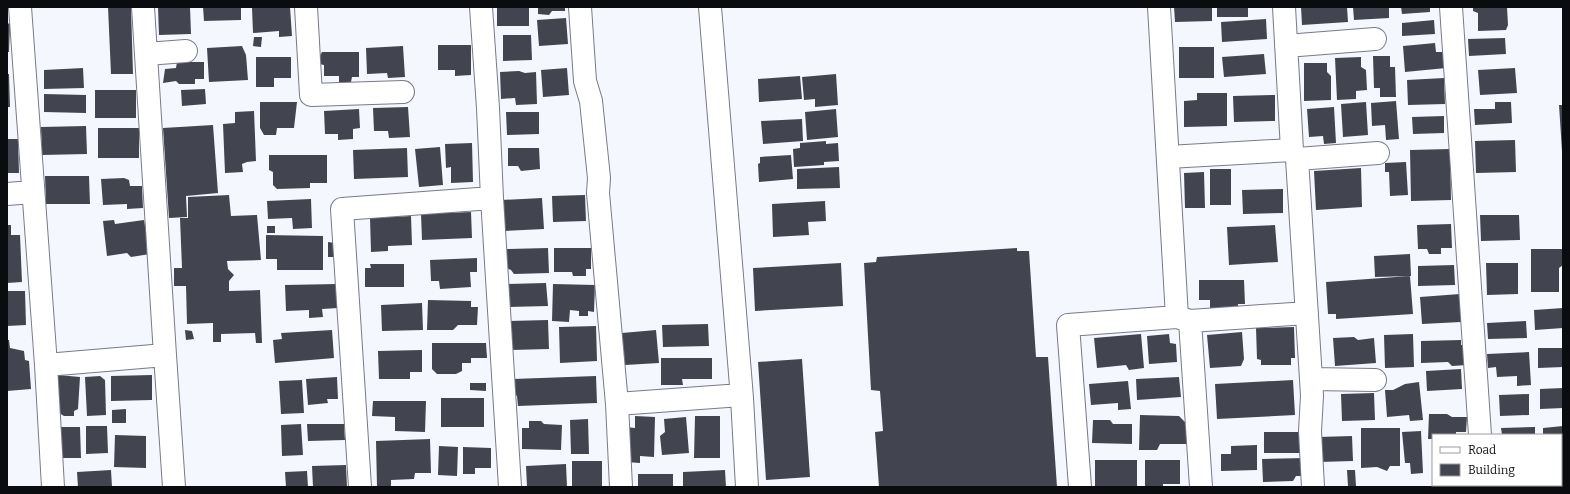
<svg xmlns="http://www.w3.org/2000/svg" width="1570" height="494" viewBox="0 0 1570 494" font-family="Bitter,serif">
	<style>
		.building { fill: #42454f }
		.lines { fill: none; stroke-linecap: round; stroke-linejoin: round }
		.minor-casing { stroke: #777b86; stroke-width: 24 }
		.minor { stroke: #fff; stroke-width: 22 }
	</style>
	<rect width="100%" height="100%" fill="#f5f7ff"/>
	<path class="building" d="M108 7H131L133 74H111Z
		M158 7H190L191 34 159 35Z
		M203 7H241V20L204 21Z
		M290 7 292 36 279 37V31L253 33 252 8Z
		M497 7H529V26H497Z
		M538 7H565V11H552L549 15 538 14Z
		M1174 7H1212V21L1175 22Z
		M1217 7H1248V17H1217Z
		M1301 7H1347L1348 22 1302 25Z
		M1353 7H1389V18L1354 20Z
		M1401 7H1430V12L1402 14Z
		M1473 7H1507L1508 25 1506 30 1478 31V13L1473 11Z
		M566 18 568 44 539 46 537 20Z
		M1266 19 1267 39 1222 42 1221 22Z
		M1434 20 1435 34 1402 36V23Z
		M7 23 10 24 9 52H7Z
		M503 35H531L532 60 503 61Z
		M254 37H262L261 47 253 46Z
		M1505 38 1506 54 1469 56 1468 39Z
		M1435 43 1436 52H1445L1446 68 1405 72 1403 46Z
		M438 45H471V75L455 76V70H438Z
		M242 46 246 55 248 80 209 82 207 48Z
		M403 46 405 77 388 78 387 73 367 74 366 48Z
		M1179 47H1214V78H1179Z
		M322 52H359V77H352L351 82H339V76H324V65L319 64V58Z
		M1264 54 1266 74 1224 77 1222 57Z
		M1373 56H1390V67H1395L1396 97H1380V88H1374Z
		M256 57H291V78H274V87H256Z
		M1361 57V67L1366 70 1367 90 1356 91V99L1337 100 1335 58Z
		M177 62H204V79H195V84H179L176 81 163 83 165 69 176 68Z
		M1304 63H1327V72L1331 76V100L1304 101Z
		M83 68 84 88 44 89V70Z
		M567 68 569 95 543 97 541 70Z
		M1515 68 1517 93 1480 95 1478 70Z
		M519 71 525 73 536 72 537 104 516 105 515 98 501 99 500 72Z
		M7 74H9L10 107H7Z
		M836 74 838 105 815 107V99L804 100 802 77Z
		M800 76 802 99 759 102 758 79Z
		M1444 78 1445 104 1408 105 1407 80Z
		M205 89 206 104 182 106 181 90Z
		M95 90H136V118H95Z
		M1197 93H1227V126L1184 127V101L1197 100Z
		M44 94 86 95V113L44 112Z
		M1275 95V121L1234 122 1233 96Z
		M1396 101 1399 139 1386 140 1385 125 1372 126 1371 103Z
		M260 102H297L294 128H277L276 135H264L260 128Z
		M1366 102 1368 135 1343 137 1341 104Z
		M1495 102H1511L1512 123 1475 125 1474 109H1495Z
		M1559 105H1563V151H1562Z
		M408 107 410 137 389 138 388 131H374L373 108Z
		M1334 107 1336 143 1324 144 1323 136 1309 137 1307 109Z
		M359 109 360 128 353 129V139L338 140V134H325L324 111Z
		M836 109 838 137 807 140 805 112Z
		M254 111 256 161 247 162 242 164 243 172 225 173 223 124 235 123V112Z
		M506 112H539V134L507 135Z
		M1444 116V133L1413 134 1412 117Z
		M802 119 803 141 763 144 761 121Z
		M213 125 218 193 186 196 187 217 169 218 163 128Z
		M86 126 87 154 42 155 41 127Z
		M98 128H139V158H98Z
		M7 139H18L19 173H7Z
		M1515 140 1516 172 1476 173 1475 141Z
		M826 141V144L838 143 839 161 824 162V165L794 167 793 149 800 148V143Z
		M472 143 473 182 451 183V167L446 168 445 144Z
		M440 147 443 185 419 187 415 149Z
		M407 148 408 177 354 179 353 150Z
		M508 148H539L540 169 521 171 518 166H508Z
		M1450 149 1451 200 1411 201 1410 150Z
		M269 155H327V183H310V188L277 189 273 185V172L269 170Z
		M791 155 793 179 759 182 758 164 760 163V157Z
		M1406 162 1408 195 1390 196 1389 172H1385V163Z
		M839 167 840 188 797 189V169Z
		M1361 168 1362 207 1316 210 1314 171Z
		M1210 169H1231V205H1210Z
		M1204 172 1205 208H1185L1184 173Z
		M45 176H89L90 204H46Z
		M124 178 129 180 130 186H142L143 208 127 209V204L103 205 101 179Z
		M1283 189V213L1243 214 1242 190Z
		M229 195 231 216 257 215 261 260 227 261 228 269 234 275 229 281V291L260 290 262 343H256L255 333 221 334V342H213V323L187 324 186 286H174V268H182L180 218H188V197Z
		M585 195 586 221 553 222 552 196Z
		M542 198 544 229 503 231 501 200Z
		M311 199 312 228 293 229 292 218 268 219 267 201Z
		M825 201 826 221 808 222 809 235 773 237 772 204Z
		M471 212 472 238 422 240 421 214Z
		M1480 215H1519L1520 240 1481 241Z
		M411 216 412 245 388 246V251L371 252 370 218Z
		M114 220 115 224 144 220 150 254 131 257 127 253 107 256 103 221Z
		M1451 224 1452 248H1441V254H1429L1427 249H1418L1417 225Z
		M7 225H11V235H20L22 282 7 283Z
		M1275 225 1278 262 1229 265 1227 227Z
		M267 226H275V233H267Z
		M266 235 323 236V270H277V259H266Z
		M328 242 335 243 334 257H328Z
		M548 248 549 273 514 274 511 270 506 268 505 249Z
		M554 248H591V269H586V276H573L572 272H554Z
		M1017 248V251H1029L1036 357H1048L1057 487H879L875 432 883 431 880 391 871 390 864 263 876 262 877 257Z
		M1531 249H1563V265L1559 268V292H1531Z
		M1410 254 1411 276 1375 277 1374 256Z
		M477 258V272H470L471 287 440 289 439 281H431L430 260Z
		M841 263 843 306 755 311 753 268Z
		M1486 263H1518V294L1487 295Z
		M370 264H404V287H365V268H371Z
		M1454 265 1455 285 1418 286V266Z
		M1410 276 1413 314 1336 319V314H1328L1326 282Z
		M1199 280H1244L1245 304H1238V311H1210V300H1199Z
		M546 283 548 306 507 307 506 284Z
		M337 284 338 308 322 309 323 317 309 318V310L286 311 285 285Z
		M553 284 595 285 594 312 588 311V316H579V311L570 310 569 322 552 321Z
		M7 291H25L26 325 7 326Z
		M1460 294 1461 322 1422 324 1420 297Z
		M428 300 471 301V307H478L477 325H458L453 330H427Z
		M422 303 423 330 382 331 381 305Z
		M1563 308V328L1535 330 1534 310Z
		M548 320 549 349 511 350 509 321Z
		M1526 321 1527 338 1488 339 1487 323Z
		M708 324 709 346 663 347 662 325Z
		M596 326 597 361 560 363 559 327Z
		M1294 327 1295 358H1291V365H1261V360L1257 359 1256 328Z
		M185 330 192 331 194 339 186 340Z
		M332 330 334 358 275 363 273 340 282 339 281 333Z
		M656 330 659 363 625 365 622 333Z
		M1242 332 1244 359 1241 366 1210 368 1207 335Z
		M1141 334 1144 368 1129 370 1126 365 1097 368 1094 338Z
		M1169 334 1170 343 1176 344 1177 362 1149 364 1147 336Z
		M1413 334 1414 367 1385 368 1384 335Z
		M1354 337 1358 340 1374 338 1376 363 1335 366 1333 338Z
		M7 340H9L10 348 24 351 25 360 29 361 31 389 7 391Z
		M1461 340V345H1466L1467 365 1452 366 1448 362 1421 363V341Z
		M432 343H486L487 358H471V363H462V371L456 374H437L432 369Z
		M1538 348H1563V367L1538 368Z
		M422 350V372H410V379H379L378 351Z
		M1529 352 1531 385 1517 386V376L1497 377 1496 367 1488 368 1487 354Z
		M661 358H712V379H682L683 385H661Z
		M802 359 810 477 766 480 758 362Z
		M1461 369 1462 389 1427 391 1426 371Z
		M58 375 80 377 78 409 74 411V416H64L56 411Z
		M152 375V400L111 401V376Z
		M100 376 105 380 106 415 87 416 85 377Z
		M596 376 597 403 518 406 517 396 514 394 513 379Z
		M337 377 338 399H327L328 403 308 405 306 379Z
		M1179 377 1181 397 1137 400 1136 379Z
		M302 380 304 413 281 414 279 381Z
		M1293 380 1295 415 1217 419 1215 384Z
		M1128 381 1131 409 1118 410V403L1091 405 1089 384Z
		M1419 382 1423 420 1410 421 1409 415 1387 417 1385 390H1393L1405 384Z
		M470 383H486V391L470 390Z
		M1563 388V408L1540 409V389Z
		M1374 393 1375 420 1342 421 1341 394Z
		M1529 394V415L1500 416 1499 395Z
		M441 398H484V427H441Z
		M373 401H426L425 432 395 431V417L372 416Z
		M126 409V423H112V410Z
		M1429 414H1447L1452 417H1467L1466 432H1456V435H1433V439H1428Z
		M1140 415 1179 416 1189 426 1188 444H1160L1157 450H1139Z
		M635 416 655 417 654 457 640 456V463L626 462V427L635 428Z
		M695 416H720V458H694Z
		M686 417 689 453 662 455 660 436 665 432 664 419Z
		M588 419 589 454H571L570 420Z
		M1093 420H1110L1113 424H1132V444L1092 443Z
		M529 421H541L544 424 562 425 561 450 522 449V428H529Z
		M301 424 303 455 282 456 281 425Z
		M307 424H344L345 440 308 441Z
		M86 426H107L108 453 86 454Z
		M1563 426V447H1561V435H1543V428Z
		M60 427H80L81 458H61Z
		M1535 427V435H1502L1501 428Z
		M1361 428H1400V466H1390L1387 471 1377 467 1361 468Z
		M1421 431 1423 473 1411 474 1410 463H1405L1402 432Z
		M1264 432H1305V453H1264Z
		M115 435 146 436V468L114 467Z
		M1352 436 1353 461 1319 462 1318 437Z
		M430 439 431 473H415L414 479 391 480V487H377L376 441Z
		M1257 445V470L1221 471V454H1231V446Z
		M439 446 458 447 457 476 438 475Z
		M463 447 491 448V468H475V474H463Z
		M1306 458 1307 476H1296L1293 481 1263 482 1262 459Z
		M1095 460H1137V487L1095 486Z
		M1145 460H1180V484H1163V487H1145Z
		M572 461H602V487H572Z
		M1561 463H1563V487H1547V485H1561Z
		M566 464 567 487H527L526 466Z
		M346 465 347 487H313L312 466Z
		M111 470 112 487H78L77 472Z
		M725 470 726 487H683V472Z
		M1347 470H1355L1356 486H1348Z
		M307 471 308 487H286L285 472Z
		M638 474H673V487H638Z
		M1495 485H1504V487H1496Z"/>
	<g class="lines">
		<defs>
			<path id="minor" d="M20 7 46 365 53 487
				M143 7 165 355 174 487
				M306 7 311 95 403 92
				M481 7 488 108 492 198 510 487
				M580 7 585 81 591 101 599 178 598 193 617 404 621 487
				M710 7 742 398 747 487
				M1284 7 1292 150 1297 159 1311 379 1312 396 1310 431 1313 487
				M1451 7 1480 435
				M1286 46 1375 39
				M146 54 186 51
				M1168 157 1292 150
				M1297 159 1378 153
				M7 194 33 192
				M1177 317 1190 321 1201 487
				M1190 321 1307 313
				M46 365 165 355
				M1311 379 1375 380
				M617 404 741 395
				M360 487 342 209 492 198
				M1080 487 1068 325 1177 317 1159 7
				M1480 487 1483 485"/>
		</defs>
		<use href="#minor" class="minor-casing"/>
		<use href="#minor" class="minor"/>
	</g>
	<rect width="1570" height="494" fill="none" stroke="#0b0c10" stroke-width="16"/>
	<rect x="1432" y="434" width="130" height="52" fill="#ffffff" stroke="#9d9e9f"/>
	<rect x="1440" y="447" width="20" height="6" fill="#ffffff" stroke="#9d9e9f"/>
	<text x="1468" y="454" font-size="12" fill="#0b0c10">Road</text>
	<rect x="1440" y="464" width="20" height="12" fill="#42454f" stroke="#9d9e9f"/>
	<text x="1468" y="474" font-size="12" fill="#0b0c10">Building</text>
</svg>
